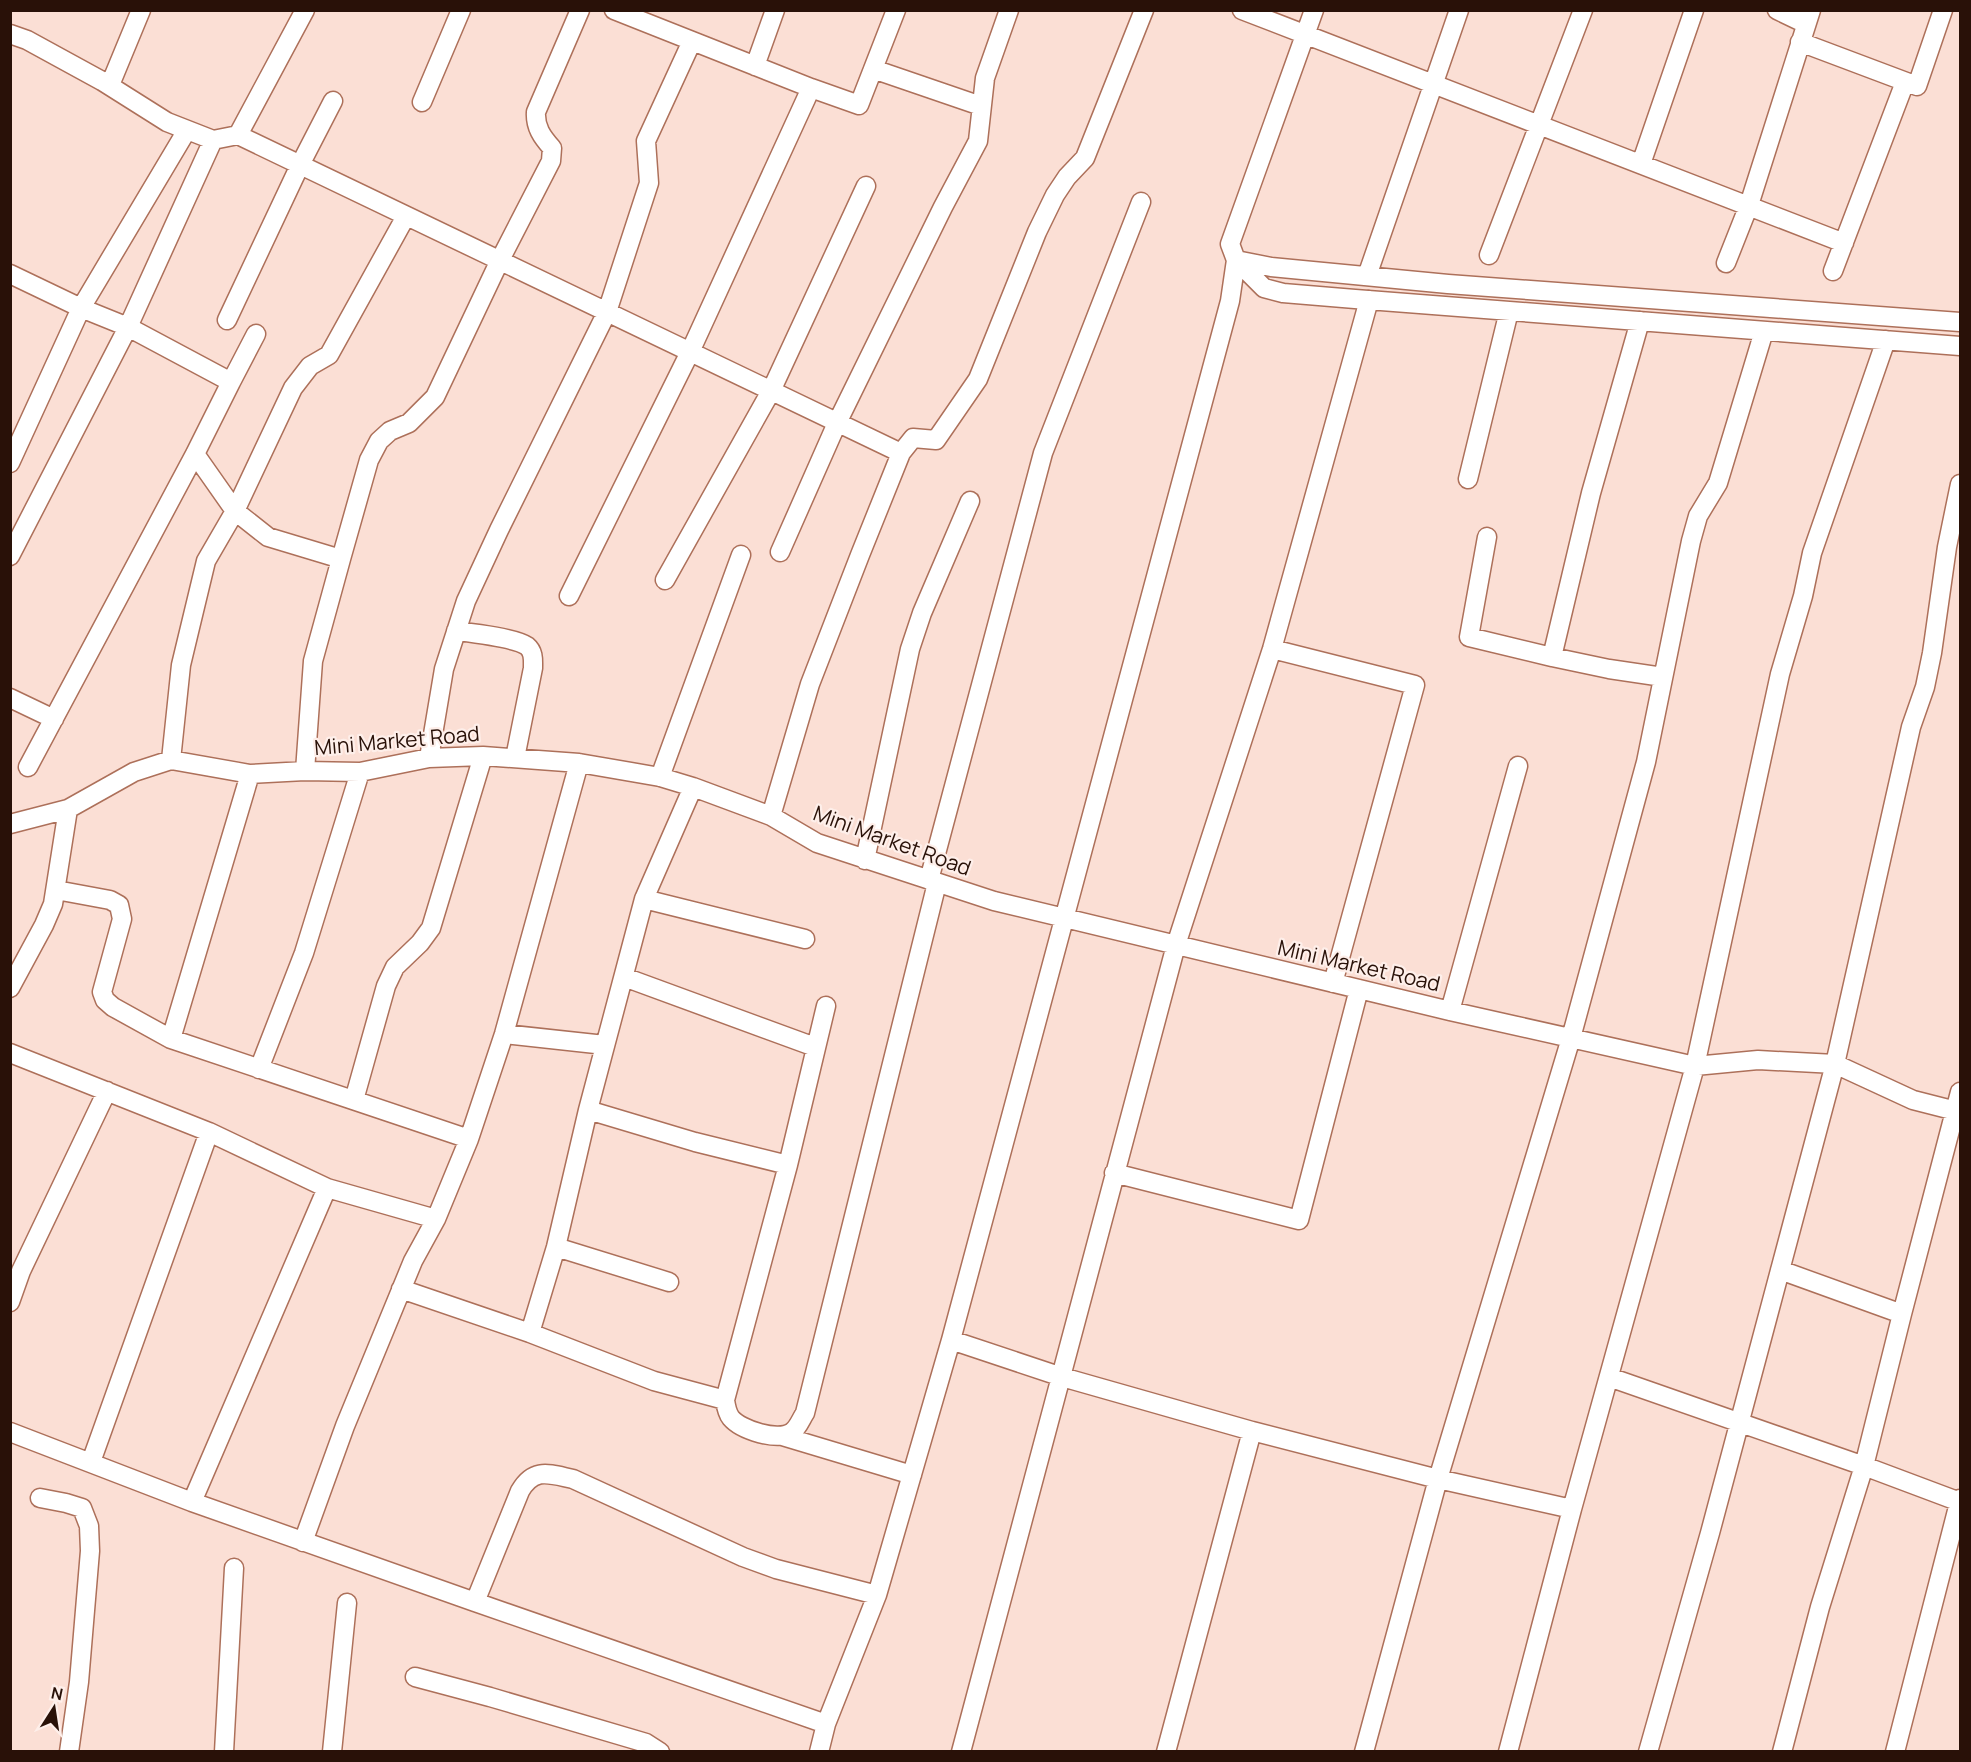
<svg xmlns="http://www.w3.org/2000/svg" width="1971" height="1762" viewBox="0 0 1971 1762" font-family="Manrope,sans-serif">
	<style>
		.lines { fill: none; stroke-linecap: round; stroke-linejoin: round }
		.street-casing { stroke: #ad705a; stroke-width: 21 }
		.street { stroke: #fff; stroke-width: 18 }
		.labels { text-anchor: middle; stroke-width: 4.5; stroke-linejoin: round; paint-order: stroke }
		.street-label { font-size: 21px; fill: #291108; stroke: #feefea }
	</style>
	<rect width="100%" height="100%" fill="#fbdfd5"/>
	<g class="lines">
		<defs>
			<path id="street" d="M614 10 811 88
				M1242 10 1844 243
				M1314 10 1230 244 1236 260 1264 288 1283 293 1355 299 1960 346
				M1777 10 1806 24
				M10 34 27 40 102 81 167 122 213 140 238 135 901 453
				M1800 42 1917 86 1943 10
				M755 66 775 10
				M873 69 981 106
				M110 85 141 10
				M422 102 461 10
				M238 135 305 10
				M1641 164 1694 10
				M1489 255 1583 10
				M1236 260 1271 267 1448 284 1960 322
				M1726 263 1749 205 1811 10
				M1833 271 1905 82
				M10 274 81 308 128 327 231 382 195 454 28 767
				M1367 276 1459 10
				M227 320 300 165 333 101
				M1640 321 1591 493 1552 657 1609 669 1663 677
				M231 382 256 334
				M195 454 235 511 268 537 341 559 313 661 305 771
				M10 463 81 308 187 130
				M1468 479 1509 311
				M1487 537 1469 637 1552 657
				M780 552 837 423 943 207 978 141 985 78 1009 10
				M10 556 128 327 213 140
				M341 559 369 460 379 441 390 431 409 423 435 397 500 260 551 161 552 148C542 137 535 127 536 112L580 10
				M665 580 771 391 866 186
				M569 596 690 352 811 88 859 105 896 10
				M456 631C472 633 516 638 527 646 534 652 533 660 533 668L515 758
				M1272 649 1415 685 1333 983
				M10 698 54 719
				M429 758 444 669 466 601 499 530 607 312 649 183 646 141 692 41
				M171 760 181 665 206 561 235 511 293 388 310 366 329 355 406 216
				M660 777 741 555
				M771 816 810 684 860 555 901 453 913 438 936 440 978 379 1037 232 1055 195 1067 177 1085 158 1144 10
				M10 824 68 809 134 772 171 760 250 774 305 771 360 772 429 758 483 756 579 763 660 777 693 787 771 816 817 843 994 901 1450 1011 1695 1066 1758 1060 1835 1064 1913 1100 1960 1112
				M865 860 910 649 922 613 970 501
				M929 880 1043 453 1141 202
				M56 890 110 900 119 905 122 919 102 992 105 1000 113 1007 171 1039 469 1139
				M644 899 805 939
				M624 977 815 1047
				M10 988 44 925 53 904 68 809
				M1450 1011 1518 766
				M504 1034 605 1045
				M171 1039 250 774
				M10 1053 209 1132 327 1188 436 1219
				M259 1069 304 953 360 772
				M354 1100 386 986 395 967 420 943 431 928 483 756
				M588 1110 695 1142 788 1165
				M1114 1173 1299 1220 1359 989
				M556 1247 669 1282
				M1780 1270 1902 1314
				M401 1289 530 1333 654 1381 725 1400C726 1407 727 1413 731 1418 741 1430 778 1442 792 1432 798 1428 801 1419 805 1413L937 883
				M10 1302 21 1271 107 1091
				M530 1333 556 1247 588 1110 644 899 693 787
				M951 1340 1230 301 1236 260
				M1609 1377 1864 1466 1960 1502
				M725 1400 788 1165 826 1006
				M10 1432 192 1502 475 1602
				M782 1436 912 1475
				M91 1462 209 1132
				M40 1498 66 1503 82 1508 89 1526 90 1551 79 1682 69 1752
				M192 1502 327 1188
				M1572 1509 1695 1066 1780 674 1803 596 1812 553 1886 340
				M303 1542 345 1426 413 1261 436 1219 469 1139 504 1034 579 763
				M415 1677 490 1697 646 1743 660 1752
				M826 1724 475 1602 520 1491C534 1467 549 1474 573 1479L743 1557 776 1569 877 1595
				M224 1752 234 1568
				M332 1752 347 1603
				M819 1752 826 1724 877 1595 951 1340 1062 1377 1252 1431
				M961 1752 1176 945 1272 649 1369 300
				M1166 1752 1252 1431 1438 1479 1572 1509 1508 1752
				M1364 1752 1438 1479 1571 1038 1646 762 1691 541 1698 516 1718 483 1764 331
				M1648 1752 1710 1533 1835 1064 1911 727 1925 687 1932 653 1947 547 1960 484
				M1782 1752 1820 1607 1864 1466 1902 1314 1960 1092
				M1895 1752 1960 1499"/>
		</defs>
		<use href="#street" class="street-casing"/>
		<use href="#street" class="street"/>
	</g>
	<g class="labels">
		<g class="street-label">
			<text transform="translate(397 741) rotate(-5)" y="7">Mini Market Road</text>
			<text transform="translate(892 841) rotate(20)" y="7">Mini Market Road</text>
			<text transform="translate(1359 966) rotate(13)" y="7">Mini Market Road</text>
		</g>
	</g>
	<rect width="1971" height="1762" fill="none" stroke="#291108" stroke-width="24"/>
	<g transform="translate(54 1708) rotate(12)" stroke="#feefea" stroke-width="4.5" paint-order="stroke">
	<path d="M0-4.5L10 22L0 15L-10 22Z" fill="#291108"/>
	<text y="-9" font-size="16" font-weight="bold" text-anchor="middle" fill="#291108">N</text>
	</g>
</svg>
